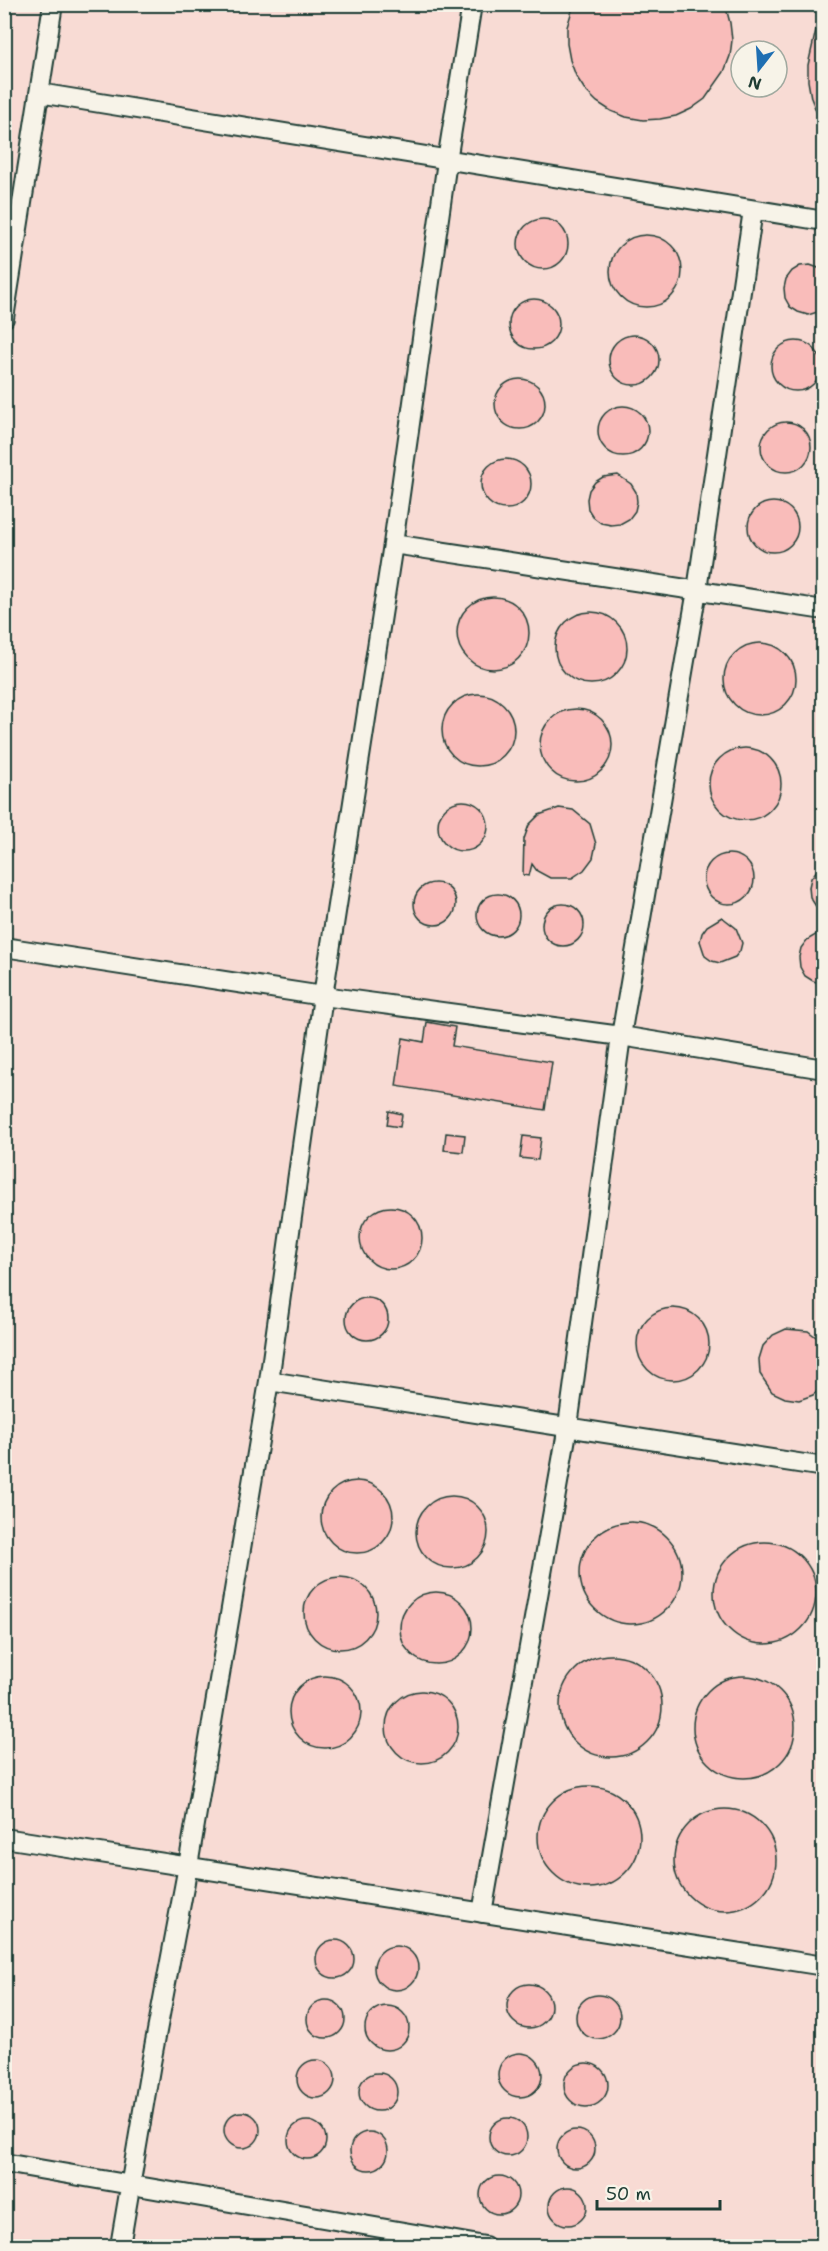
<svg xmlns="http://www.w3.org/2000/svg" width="828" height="2251" viewBox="0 0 828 2251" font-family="'Shantell Sans',sans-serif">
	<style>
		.built { fill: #f8dbd4; fill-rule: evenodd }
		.building { fill: #f9bcba; stroke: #1f3d34; stroke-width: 1.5 }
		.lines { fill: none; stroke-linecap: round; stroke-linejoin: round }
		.minor-casing { stroke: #1f3d34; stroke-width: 22 }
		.minor { stroke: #f7f3e8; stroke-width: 18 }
	</style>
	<rect width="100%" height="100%" fill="#f7e8df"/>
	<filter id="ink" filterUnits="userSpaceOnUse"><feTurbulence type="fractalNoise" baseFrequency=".0167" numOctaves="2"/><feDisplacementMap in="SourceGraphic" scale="12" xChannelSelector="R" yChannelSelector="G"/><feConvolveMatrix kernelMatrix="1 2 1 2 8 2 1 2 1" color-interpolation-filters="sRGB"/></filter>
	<g filter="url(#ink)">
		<path class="built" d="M9 5H823V2246H5L4 36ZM741 51H777V87H741Z"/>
		<path class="building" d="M574 4H725L730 23 732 40 730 56 724 72 705 99 691 109 676 116 660 119 643 120 626 117 611 111 597 102 585 90 576 76 570 60 567 44V27Z
			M818 21H824L823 128 811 98 808 81V65Z
			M518 244a25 25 0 1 1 50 0a25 25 0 1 1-50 0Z
			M610 271a36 36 0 1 1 72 0a36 36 0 1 1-72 0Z
			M810 265 824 270V310L808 315 798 312 790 307 785 298 784 288 786 279 792 271 800 266Z
			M509 324a25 25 0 1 1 50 0a25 25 0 1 1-50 0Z
			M609 360a25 25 0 1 1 50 0a25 25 0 1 1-50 0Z
			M771 366a25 25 0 1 1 50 0a25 25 0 1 1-50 0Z
			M495 404a25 25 0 1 1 50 0a25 25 0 1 1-50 0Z
			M598 431a25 25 0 1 1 50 0a25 25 0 1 1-50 0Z
			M761 447a25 25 0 1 1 50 0a25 25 0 1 1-50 0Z
			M481 484a25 25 0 1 1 50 0a25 25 0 1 1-50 0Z
			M618 475 631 484 636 492 637 502 635 511 629 519 620 524 611 525 601 523 593 517 588 509 587 499 589 490 595 482 603 477Z
			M748 527a25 25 0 1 1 50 0a25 25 0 1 1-50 0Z
			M457 633a36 36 0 1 1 72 0a36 36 0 1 1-72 0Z
			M555 648a36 36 0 1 1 72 0a36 36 0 1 1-72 0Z
			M724 679a36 36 0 1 1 72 0a36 36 0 1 1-72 0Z
			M442 730a36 36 0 1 1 72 0a36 36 0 1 1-72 0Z
			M540 745a36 36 0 1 1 72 0a36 36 0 1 1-72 0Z
			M709 784a36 36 0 1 1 72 0a36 36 0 1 1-72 0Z
			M438 826a25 25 0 1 1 50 0a25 25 0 1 1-50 0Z
			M559 808 573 810 590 824 596 844 593 858 584 870 572 878H550L537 871 532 864 529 876 523 875 524 839 529 825 539 815Z
			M704 879a25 25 0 1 1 50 0a25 25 0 1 1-50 0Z
			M824 861V919L810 897 809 887 811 878Z
			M414 904a21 21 0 1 1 42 0a21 21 0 1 1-42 0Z
			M477 915a21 21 0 1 1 42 0a21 21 0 1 1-42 0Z
			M542 925a21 21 0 1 1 42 0a21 21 0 1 1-42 0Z
			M722 917 736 928 742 943 740 951 735 957 720 963 712 961 705 956 700 941 702 933 707 926Z
			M824 930V984L813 981 805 976 800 967 799 957 801 948 807 940Z
			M427 1022 455 1027 452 1046 552 1062 545 1110 396 1086 403 1038 424 1042Z
			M389 1111 402 1114 400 1127 387 1125Z
			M446 1133 465 1135 463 1152 444 1150Z
			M523 1136 541 1138 538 1160 520 1158Z
			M360 1238a31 31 0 1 1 62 0a31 31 0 1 1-62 0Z
			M346 1319a21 21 0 1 1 42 0a21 21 0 1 1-42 0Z
			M637 1344a36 36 0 1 1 72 0a36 36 0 1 1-72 0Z
			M786 1329 808 1331 824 1343V1385L813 1395 799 1400 785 1398 772 1392 760 1374 759 1359 763 1346 773 1335Z
			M321 1517a36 36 0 1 1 72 0a36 36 0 1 1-72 0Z
			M416 1532a36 36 0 1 1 72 0a36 36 0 1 1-72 0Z
			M580 1573a51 51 0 1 1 102 0a51 51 0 1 1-102 0Z
			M714 1593a51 51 0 1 1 102 0a51 51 0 1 1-102 0Z
			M304 1613a36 36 0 1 1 72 0a36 36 0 1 1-72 0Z
			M400 1628a36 36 0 1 1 72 0a36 36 0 1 1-72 0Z
			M560 1706a51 51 0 1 1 102 0a51 51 0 1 1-102 0Z
			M289 1712a36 36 0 1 1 72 0a36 36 0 1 1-72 0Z
			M693 1727a51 51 0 1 1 102 0a51 51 0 1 1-102 0Z
			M386 1727a36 36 0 1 1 72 0a36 36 0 1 1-72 0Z
			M538 1837a51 51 0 1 1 102 0a51 51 0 1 1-102 0Z
			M674 1860a51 51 0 1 1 102 0a51 51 0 1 1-102 0Z
			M316 1959a19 19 0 1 1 38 0a19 19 0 1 1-38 0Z
			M374 1968a22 22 0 1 1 44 0a22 22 0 1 1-44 0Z
			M507 2006a22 22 0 1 1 44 0a22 22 0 1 1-44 0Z
			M576 2017a22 22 0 1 1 44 0a22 22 0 1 1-44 0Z
			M307 2019a19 19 0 1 1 38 0a19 19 0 1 1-38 0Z
			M365 2028a22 22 0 1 1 44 0a22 22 0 1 1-44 0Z
			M498 2075a22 22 0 1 1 44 0a22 22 0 1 1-44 0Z
			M297 2079a19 19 0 1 1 38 0a19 19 0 1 1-38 0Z
			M564 2085a22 22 0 1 1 44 0a22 22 0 1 1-44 0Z
			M359 2092a19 19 0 1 1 38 0a19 19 0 1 1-38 0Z
			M224 2130a18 18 0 1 1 36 0a18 18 0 1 1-36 0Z
			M489 2137a19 19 0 1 1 38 0a19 19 0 1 1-38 0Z
			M288 2140a19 19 0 1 1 38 0a19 19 0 1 1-38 0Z
			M557 2149a19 19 0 1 1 38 0a19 19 0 1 1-38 0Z
			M350 2151a19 19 0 1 1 38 0a19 19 0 1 1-38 0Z
			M480 2195a19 19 0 1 1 38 0a19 19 0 1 1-38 0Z
			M549 2206a19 19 0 1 1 38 0a19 19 0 1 1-38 0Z"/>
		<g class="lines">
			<defs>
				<path id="minor" d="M39 93 824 221
					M4 318 53 4
					M393 544 824 610
					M4 947 323 996 621 1036 824 1069
					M269 1381 824 1467
					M4 1838 824 1966
					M482 1913 568 1426 621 1036 697 590 753 210
					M4 2163 485 2246
					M120 2246 151 2063 188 1866 269 1381 323 996 393 544 447 161 472 4"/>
			</defs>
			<use href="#minor" class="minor-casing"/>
			<use href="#minor" class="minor"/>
		</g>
	</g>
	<rect width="828" height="2251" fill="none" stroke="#f7f3e8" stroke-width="24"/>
	<rect x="12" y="12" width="804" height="2227" fill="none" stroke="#1f3d34" stroke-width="2" filter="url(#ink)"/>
	<g transform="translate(759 69) rotate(197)"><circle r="28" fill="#f7f3e8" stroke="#a1aaa0" stroke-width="1.5"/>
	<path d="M0-4.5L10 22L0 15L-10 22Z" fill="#1f6fb2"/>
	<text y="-9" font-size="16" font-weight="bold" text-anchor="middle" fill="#1f3d34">N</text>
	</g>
	<path d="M597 2200v9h123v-9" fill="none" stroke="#1f3d34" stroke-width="3"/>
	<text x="606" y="2200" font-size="18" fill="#1f3d34" stroke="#f7f3e8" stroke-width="4.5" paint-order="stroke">50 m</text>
</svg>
